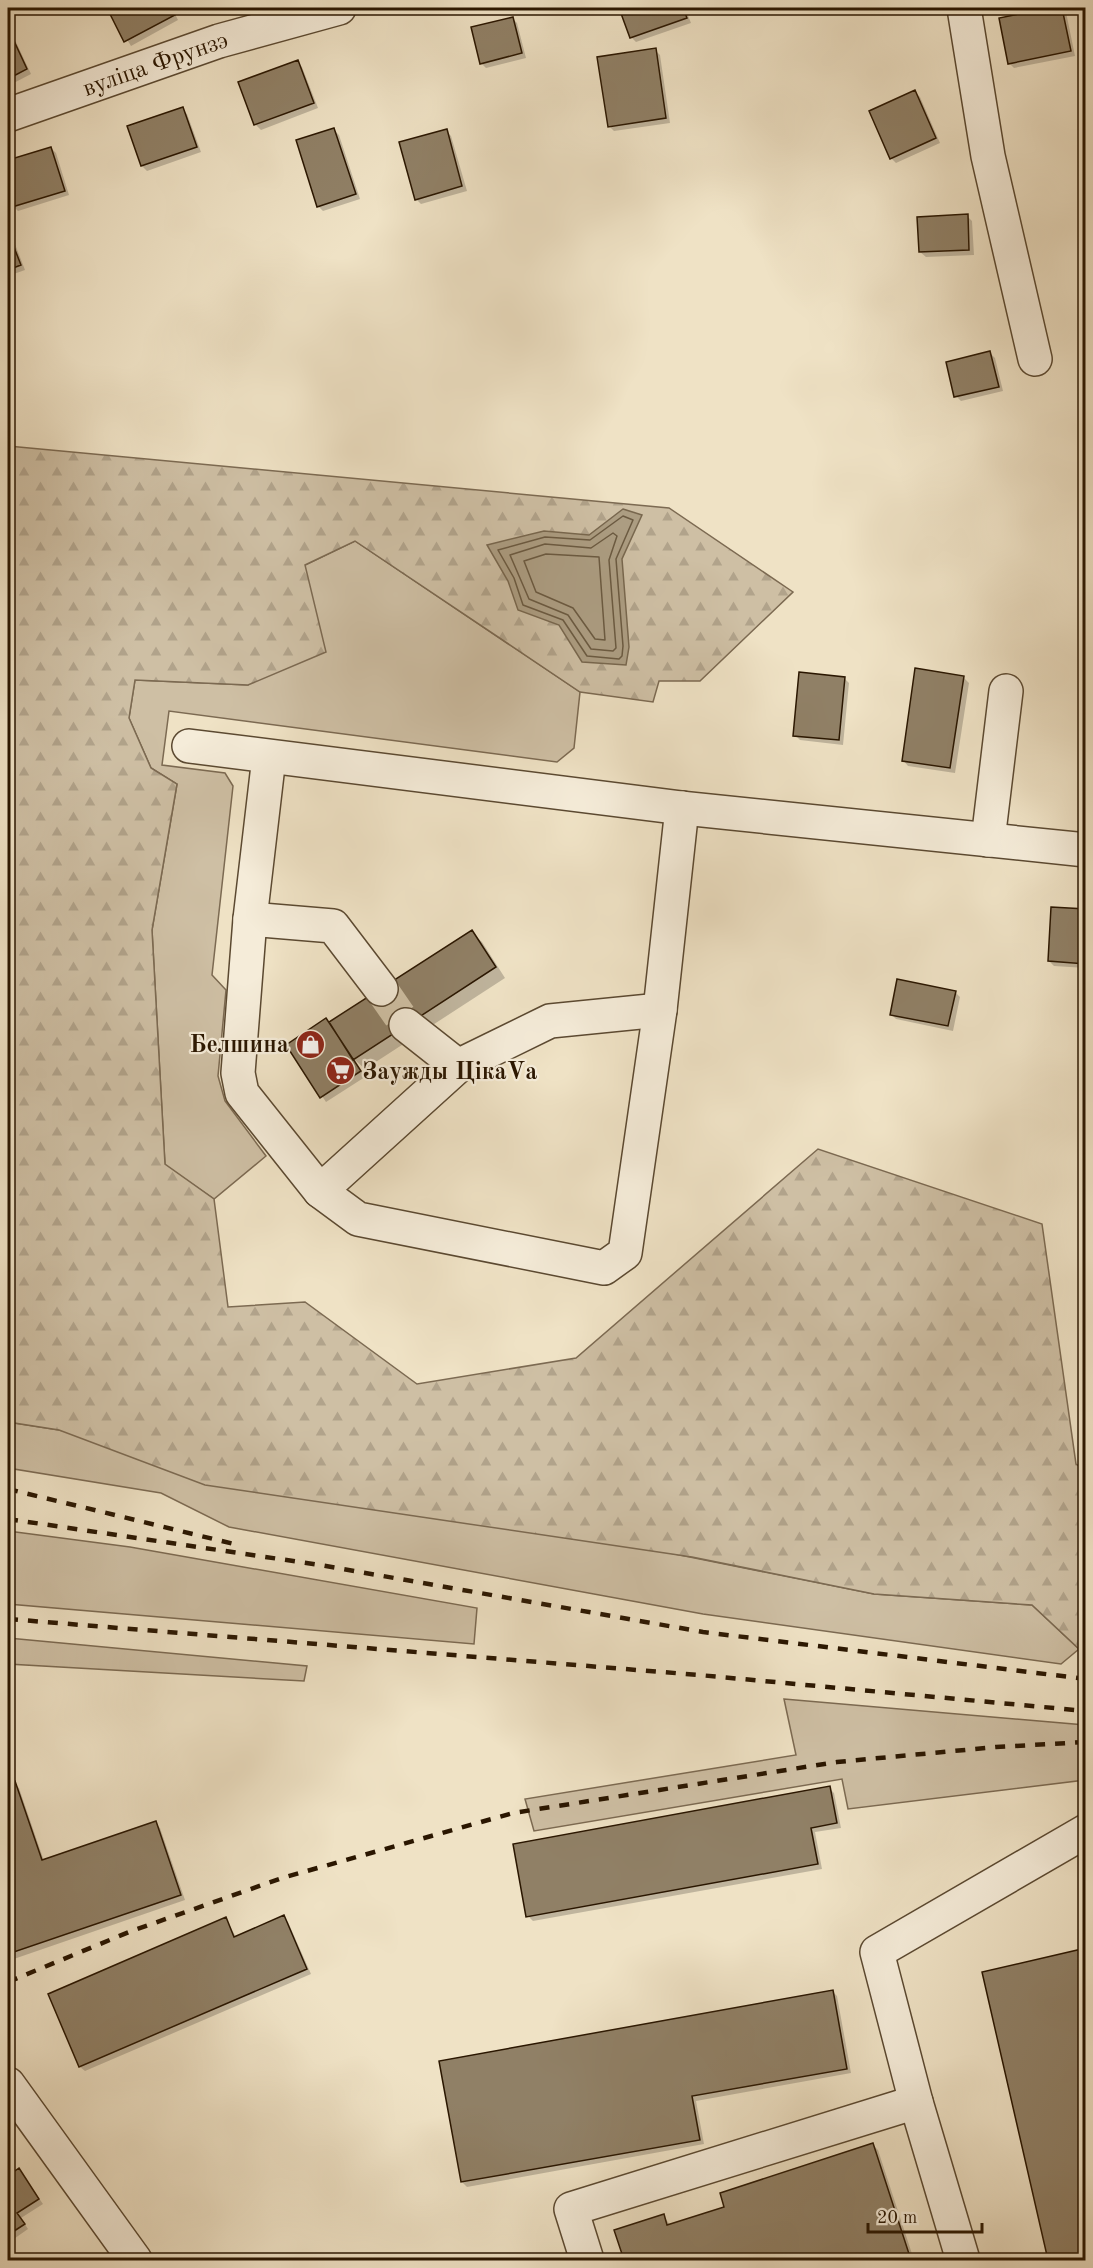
<svg xmlns="http://www.w3.org/2000/svg" width="1093" height="2268" viewBox="0 0 1093 2268" font-family="'Old Standard TT',serif">
	<style>
		.grass { fill: #cebfa4; stroke: #7c6a52; stroke-width: 1.5 }
		.forest { fill: url(#forest-firs); stroke: #7c6a52; stroke-width: 1.5 }
		.water { fill: #ac9d82; stroke: #78674e; stroke-width: 1.5 }
		.shadow { fill: #0003 }
		.lines { fill: none; stroke-linecap: round; stroke-linejoin: round }
		.shore { stroke: #6b5a41; stroke-width: 1.5 }
		.building { fill: #908066; stroke: #2a1600; stroke-width: 1.5 }
		.minor-tunnel { stroke: #d1c3a7; stroke-width: 33; stroke-dasharray: 33 16; stroke-linecap: butt }
		.minor-casing { stroke: #5b4931; stroke-width: 36 }
		.minor { stroke: #f5ecd9; stroke-width: 33 }
		.rail { stroke: #2a1600; stroke-width: 4.5; stroke-dasharray: 10 10; stroke-linecap: butt }
		.labels { text-anchor: middle; stroke-width: 4.5; stroke-linejoin: round; paint-order: stroke }
		.street-label { font-size: 24px; fill: #2a1600; stroke: #f5ecd9 }
		.poi-label { font-size: 24px; font-weight: bold; fill: #2a1600; stroke: #f5ecd9; text-anchor: end }
	</style>
	<defs>
		<pattern id="forest-firs" width="22" height="20" patternUnits="userSpaceOnUse" patternTransform="scale(1.5)"><rect width="22" height="20" fill="#cebfa4"/><path d="M5 1l3.5 6h-7zM16 11l3.5 6h-7z" fill="#b1a38b"/></pattern>
	</defs>
	<rect width="100%" height="100%" fill="#efe2c5"/>
	<filter id="stains"><feTurbulence type="fractalNoise" baseFrequency=".00333" numOctaves="4"/><feColorMatrix values="0 0 0 0 .2 0 0 0 0 .09 0 0 0 0 .02 0 0 0 .5 -.17"/></filter>
	<radialGradient id="worn" r=".72"><stop offset=".6" stop-color="#630" stop-opacity="0"/><stop offset="1" stop-color="#630" stop-opacity=".3"/></radialGradient>
	<path class="grass" d="M355 541 580 692 574 748 557 762 169 711 162 765 225 773 233 786 212 975 226 990 218 1076 225 1101 266 1156 214 1199 165 1165 152 930 177 784 151 768 129 718 135 680 248 685 305 565Z
		M8 1422 59 1430 874 1594 1032 1605 1079 1649 1061 1664 703 1614 229 1527 161 1493 8 1468Z
		M8 1531 130 1547 477 1608 474 1644 8 1604Z
		M8 1638 307 1666 304 1681 8 1664Z
		M784 1699 1085 1725V1780L848 1809 842 1779 534 1831 525 1799 796 1755Z"/>
	<path class="forest" d="M8 446 669 508 793 592 700 681H659L653 702 580 692 355 541 305 565 326 652 248 685 135 680 129 718 151 768 177 784 152 930 165 1164 214 1199 228 1307 305 1302 417 1384 576 1358 818 1149 1042 1224 1076 1464 1085 1470V1650L1079 1649 1032 1605 874 1594 692 1557 205 1485 59 1430 8 1422Z"/>
	<path class="water" d="M623 509 642 515 622 559 629 647 626 665 582 662 559 625 518 610 508 581 487 545 544 531 589 535Z"/>
	<path class="shadow" d="M120 8H172L178 20 131 46 111 13Z
		M621 8H685L691 23 636 42 631 37Z
		M1061 8 1066 12 1075 56 1014 68 1009 63 1001 19Z
		M512 18 517 23 526 58 486 68 481 63Z
		M8 25 31 74 8 86Z
		M655 50 660 55 670 123 614 131 609 126Z
		M297 62 302 67 318 108 261 130 256 125 242 83Z
		M915 92 920 97 940 143 896 163 891 158Z
		M182 109 187 114 201 152 147 171 142 166Z
		M334 130 339 135 360 199 323 211 318 206Z
		M446 131 451 136 467 191 421 204 416 199Z
		M51 148 56 153 69 195 18 211 13 206 8 187V162Z
		M967 216 972 221 974 255 926 257 920 252Z
		M8 234 13 239 25 270 8 276Z
		M990 353 995 358 1003 391 961 401 956 396Z
		M844 678 849 683 843 745 800 740 795 735Z
		M964 678 969 683 955 773 908 766 903 760Z
		M1086 910V968L1054 966 1049 961Z
		M471 932 482 942 505 978 365 1069 355 1060 365 1077 326 1102 288 1045 329 1024Z
		M955 992 960 997 953 1031 896 1019 891 1014Z
		M14 1783 19 1788 44 1861 155 1823 160 1828 185 1900 8 1961V1785Z
		M829 1788 834 1793 841 1828 815 1832 822 1869 533 1921 528 1916Z
		M283 1917 288 1922 311 1974 85 2071 80 2067 50 1995 226 1919 236 1937Z
		M832 1991 837 1996 851 2073 696 2101 704 2144 467 2187 462 2182Z
		M873 2145 878 2150 914 2260H625L616 2231 663 2215 670 2225 726 2208Z
		M19 2170 43 2204 21 2218 28 2229 8 2243V2178Z"/>
	<g class="lines">
		<path class="shore" d="M623 516 633 520 616 559 623 646 622 656 619 659 587 656 563 620 523 605 514 578 498 550 545 537 590 540Z
			M613 533 617 536 609 560 616 648 613 651 591 649 568 615 529 599 510 555 545 544 591 548Z
			M546 554 599 557 605 640 595 639 573 608 536 592 524 561Z"/>
	</g>
	<path class="building" d="M117 8H171L175 15 124 42 109 12Z
		M619 8H683L687 18 630 38Z
		M1049 8H1062L1071 51 1008 64 999 18Z
		M513 17 522 53 480 64 471 27Z
		M8 28 27 69 8 79Z
		M656 48 666 118 608 127 597 57Z
		M298 60 314 103 254 125 238 82Z
		M915 90 936 138 890 159 869 111Z
		M183 107 197 147 141 166 127 126Z
		M334 128 356 194 317 207 296 140Z
		M447 129 462 186 415 200 399 142Z
		M51 147 65 191 12 207 8 192V160Z
		M968 214 969 250 919 252 917 217Z
		M8 232 21 265 8 270Z
		M1086 322V358L1082 359 1079 323Z
		M990 351 999 387 954 397 946 362Z
		M915 668 964 676 950 768 902 761Z
		M799 672 845 677 839 740 793 736Z
		M1051 907 1086 909V964L1048 961Z
		M472 930 496 967 353 1060 329 1022Z
		M897 979 956 991 948 1026 890 1015Z
		M1086 986V1045H1081Z
		M326 1018 361 1071 320 1098 286 1045Z
		M15 1781 42 1860 156 1821 181 1895 8 1954V1783Z
		M830 1786 837 1823 811 1828 818 1864 526 1917 513 1844Z
		M284 1915 307 1969 79 2067 48 1994 226 1917 234 1937Z
		M1086 1948V2260H1048L982 1972Z
		M833 1990 847 2069 692 2096 700 2140 461 2182 439 2061Z
		M873 2143 911 2260H624L614 2230 664 2214 667 2225 724 2207 720 2193Z
		M19 2168 39 2199 17 2213 25 2224 8 2235V2176Z"/>
	<g class="lines">
		<path class="minor-tunnel" d="M381 989 406 1025"/>
		<defs>
			<g id="minor">
				<path d="M964 8 988 156 1035 359"/>
				<path id="s1" d="M8 115 219 41 339 8"/>
				<path d="M189 746 682 808 1086 850"/>
				<path d="M269 757 250 919 238 1073 242 1093 320 1191 358 1219 604 1268 625 1253 660 1010 682 808"/>
				<path d="M988 840 1006 691"/>
				<path d="M250 919 333 926 381 989"/>
				<path d="M406 1025 458 1066 550 1021 660 1010"/>
				<path d="M320 1191 458 1066"/>
				<path d="M8 2084 135 2260"/>
				<path d="M587 2260 571 2209 916 2102"/>
				<path d="M963 2260 916 2102 877 1952 1086 1831"/>
			</g>
		</defs>
		<use href="#minor" class="minor-casing"/>
		<use href="#minor" class="minor"/>
		<path class="rail" d="M8 1489 238 1545
			M8 1519 320 1565 703 1632 1086 1679
			M8 1619 699 1675 1086 1711
			M8 1982 129 1932 282 1878 513 1813 837 1762 996 1747 1086 1742"/>
	</g>
	<defs>
		<symbol id="shop-disc" viewBox="-11 -11 22 22"><circle r="9.5" fill="#8f2418" stroke="#f5ecd9"/><path d="M-5-2.5h2.3a2.7 3.5 0 0 1 5.4 0H5L5.5 6h-11ZM-1.5-2.5h3a1.5 2.3 0 0 0-3 0Z" fill="#fff"/></symbol>
		<symbol id="supermarket-disc" viewBox="-11 -11 22 22"><circle r="9.5" fill="#8f2418" stroke="#f5ecd9"/><path d="M-6-5.5h2.5l.6 2H6L4.5 2H-2.5L-4.4-4H-6ZM-1.5 3.2a1.3 1.3 0 1 0 .1 0ZM3 3.2a1.3 1.3 0 1 0 .1 0Z" fill="#fff"/></symbol>
	</defs>
	<g fill-rule="evenodd">
		<use href="#shop-disc" x="294" y="1028" width="33" height="33"/>
		<use href="#supermarket-disc" x="324" y="1054" width="33" height="33"/>
	</g>
	<g class="labels">
		<g class="street-label">
			<text dy="8" stroke="none"><textPath href="#s1" startOffset="156">вуліца Фрунзэ</textPath></text>
		</g>
		<g class="poi-label">
			<text x="289" y="1052">Белшина</text>
			<text x="362" y="1079" text-anchor="start">Заужды ЦікаVа</text>
		</g>
	</g>
	<rect width="1093" height="2268" fill="none" stroke="#efe2c5" stroke-width="30"/>
	<rect x="9" y="9" width="1075" height="2250" fill="none" stroke="#2a1600" stroke-width="3"/>
	<rect x="15" y="15" width="1063" height="2238" fill="none" stroke="#2a1600" stroke-width="1.5"/>
	<path d="M868 2223v9h114v-9" fill="none" stroke="#2a1600" stroke-width="3"/>
	<text x="877" y="2223" font-size="18" fill="#2a1600" stroke="#f5ecd9" stroke-width="4.5" paint-order="stroke">20 m</text>
	<rect width="100%" height="100%" filter="url(#stains)"/>
	<rect width="100%" height="100%" fill="url(#worn)"/>
</svg>
